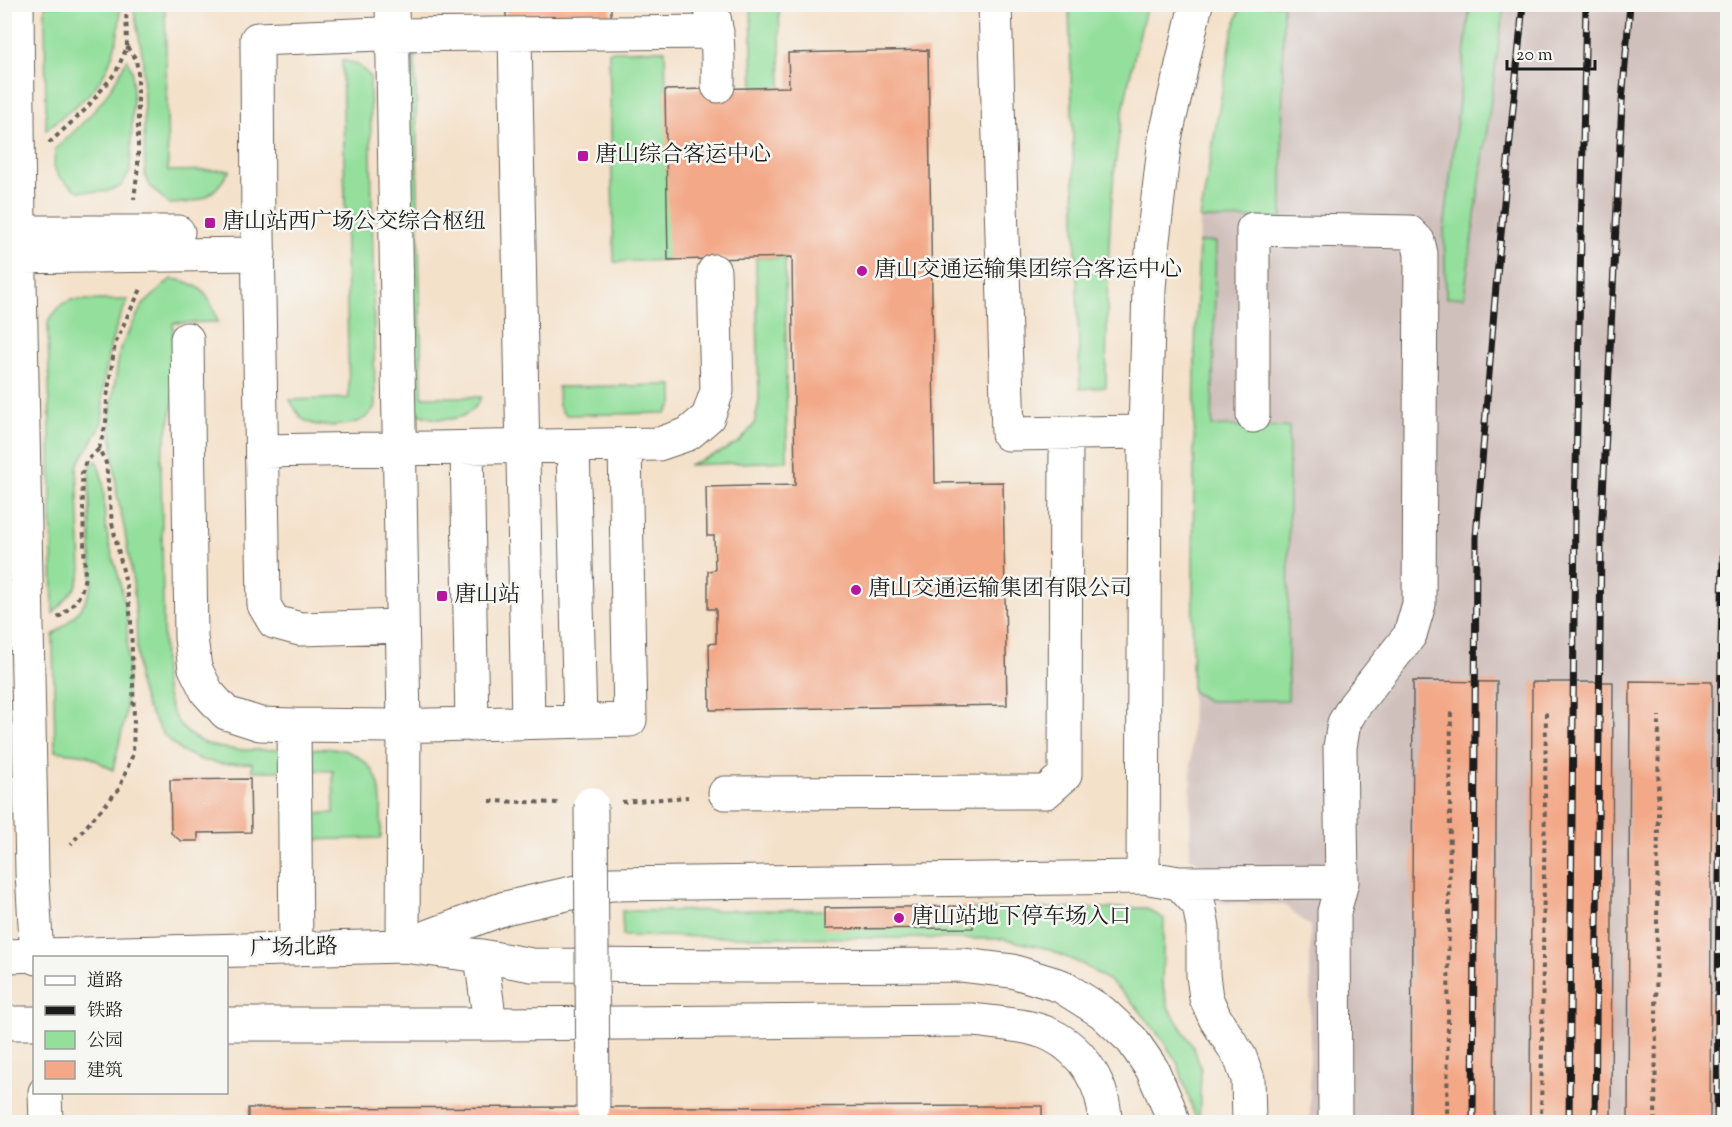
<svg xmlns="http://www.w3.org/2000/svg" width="1732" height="1127" font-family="'Sorts Mill Goudy','Noto Serif SC',serif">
<rect width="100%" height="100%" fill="#f6f6f2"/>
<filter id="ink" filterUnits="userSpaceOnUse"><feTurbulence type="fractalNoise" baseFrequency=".0167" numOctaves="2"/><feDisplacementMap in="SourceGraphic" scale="12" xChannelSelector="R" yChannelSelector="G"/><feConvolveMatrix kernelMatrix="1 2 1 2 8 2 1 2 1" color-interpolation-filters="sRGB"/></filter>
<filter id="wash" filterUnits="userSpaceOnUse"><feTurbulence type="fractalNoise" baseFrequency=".008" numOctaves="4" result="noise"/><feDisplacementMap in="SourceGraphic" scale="24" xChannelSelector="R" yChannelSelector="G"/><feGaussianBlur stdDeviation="1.35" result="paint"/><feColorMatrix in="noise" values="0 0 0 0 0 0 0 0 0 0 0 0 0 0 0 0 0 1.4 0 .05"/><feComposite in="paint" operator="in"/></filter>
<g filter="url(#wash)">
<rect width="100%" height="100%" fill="#f4e1ca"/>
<path fill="#d0c0bc" d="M1241 5H1470L1444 231 1464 297 1504 5H1727V1122H1310V926L1283 904 1218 903 1219 883 1214 870 1190 858 1195 350 1200 219 1232 34Z"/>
<path fill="#93df9b" stroke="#587e5c" stroke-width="1.5" d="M45 5H120C121 36 111 72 89 94 76 107 60 118 46 130Z
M133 5H165L168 171 230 170C212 198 203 203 169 204L151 187 145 176 143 58Z
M751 5H779L781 88H753Z
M1069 5H1147C1132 62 1118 126 1113 185 1107 252 1107 319 1106 387L1080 389Z
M1241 5H1283L1282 218 1200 219 1232 34Z
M1470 5H1504L1464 297 1446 298 1444 231Z
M665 50 670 260 614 262 609 51Z
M415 55 422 397H481C470 424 438 423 414 412L408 58Z
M127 59 132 71 133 98 130 172 120 187 104 192 78 191 59 177 54 167 55 149C87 121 109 98 127 59Z
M342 60 357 64 370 76 375 407C372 410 369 415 365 418 352 427 318 429 304 420 298 416 294 406 290 400L349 398Z
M1199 242H1216L1212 426 1289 427 1288 700 1208 701 1192 691 1195 350Z
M756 258H785L787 461 688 465 719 453 739 442 754 425 759 401Z
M171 279C202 283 209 293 218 322L173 323 174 400 161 458 164 683C167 696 169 708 176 719 198 756 247 750 283 749V771H252V763L222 764 201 760 181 751 163 734 146 706 138 680 136 616 133 582 124 527 117 494 110 415 120 349 142 306Z
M71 300H128C112 333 107 353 103 390 102 400 104 412 102 422 100 433 82 454 77 467L81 573 76 587 53 614 48 321 62 304Z
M673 385V404L666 413 566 415C556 409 559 398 558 387Z
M97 461 103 481 105 523 109 544 119 578 127 617 128 670 125 718 113 770 87 755 55 751 53 635C72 619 85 609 92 584L89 473 91 465Z
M306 749C318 749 332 747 344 750 362 756 378 771 380 791 382 806 381 823 381 838L308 840V814L334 813 333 771 306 770Z
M1146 908 1164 919 1162 983 1168 1007 1194 1048 1201 1070 1199 1122H1197L1177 1062 1161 1038 1135 1005 1111 982 1082 964 1045 948 1002 939 623 936 622 911Z"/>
<g id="blocks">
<path fill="#f3a887" d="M506 4H611V18L506 19Z
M928 50 935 483 1003 482 1007 705 710 710 709 644 716 643V609H708V571L715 570 714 536H707L706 487 795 485 792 257 668 260 665 90 789 87 788 53Z
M1413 681 1497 682 1494 1122H1411Z
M1630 681 1712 682 1710 1122H1628Z
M1532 682H1613L1611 1122H1530Z
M250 779 251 832 198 833V841H181L171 833 170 780Z
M973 906V928L824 929V908Z
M1042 1106V1122H248V1108Z"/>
</g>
</g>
<g filter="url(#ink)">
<use href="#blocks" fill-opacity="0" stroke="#686159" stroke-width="1.5"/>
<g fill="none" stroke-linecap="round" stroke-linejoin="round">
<defs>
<path id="minor" d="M17 4 19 232 32 873 37 958
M392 4 404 726 403 946 505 908 611 884 1143 877 1179 883 1199 905 1203 927V975L1206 998 1215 1018 1240 1057 1248 1079 1249 1122
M708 4C720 18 718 67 718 86
M995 4 1008 434 1145 432
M515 34 528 722
M4 232H178
M4 257 259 254
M187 339 191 638 195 668 207 692 226 713 260 724 294 725
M1253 416V229L1409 232 1418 241 1421 254 1419 604 1410 635 1354 706 1344 723 1340 747 1342 882 1334 912 1335 1122
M573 446 580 721
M467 448 472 725
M262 451 659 444 688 434 708 417 717 391 714 271
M402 626 300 629 274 622 264 605 258 233 257 39 380 34 393 35 717 32
M725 793 1046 792 1065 775 1066 433
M1143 877 1145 432 1149 289 1153 240 1165 139 1196 4
M1179 883 1342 882
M296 949 294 725 393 726 630 720 625 446
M481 956 490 1024
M4 1023H34
M226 1024H490L973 1020C997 1023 1030 1025 1051 1035 1084 1051 1105 1087 1105 1122
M45 1092 46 1122"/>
<path id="major" d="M4 956 403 946 481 956 532 965 762 966 962 965 1012 971 1061 986 1102 1012 1132 1040 1152 1069 1168 1106 1173 1122"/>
</defs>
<use href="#minor" stroke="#686159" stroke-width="35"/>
<use href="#major" stroke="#686159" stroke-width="35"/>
<path stroke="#686159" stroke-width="4" stroke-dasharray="4.5 4.5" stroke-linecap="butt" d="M127 47 136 59 138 73V166L134 199
M49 143 86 109 116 72 127 47 126 4
M99 449 106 423 107 397 115 344 127 317 142 287
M58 618C75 603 81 600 85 576L82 473 86 461 99 449 106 463 112 523 127 588 131 621 134 718 133 754 119 789 71 844
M490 801 561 803
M622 802 688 797
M1447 1122 1451 708
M1541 1122 1546 711
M1655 1122 1659 716"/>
<use href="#minor" stroke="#fff" stroke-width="33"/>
<use href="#major" stroke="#fff" stroke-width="33"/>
<defs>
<path id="rail" d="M1473 1122 1476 537 1496 286 1523 4
M1569 1122 1575 516 1586 4
M1595 1122 1601 537 1622 102 1630 4
M1717 1122 1721 641 1728 369"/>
</defs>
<use href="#rail" stroke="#1c1c1c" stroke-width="7"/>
<use href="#rail" stroke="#f6f6f2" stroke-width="4.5" stroke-dasharray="14" stroke-linecap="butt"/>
<defs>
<path id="minor-bridge" d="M591 804 593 1107"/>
</defs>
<use href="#minor-bridge" stroke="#686159" stroke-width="35" stroke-linecap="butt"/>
<use href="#minor-bridge" stroke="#fff" stroke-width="33"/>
</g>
</g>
<g fill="#b5179e" stroke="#f6f6f2" stroke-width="2">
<rect x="577" y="150" width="12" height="12" rx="3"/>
<rect x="204" y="217" width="12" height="12" rx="3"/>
<circle cx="862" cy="271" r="6"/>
<circle cx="856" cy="590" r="6"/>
<rect x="436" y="590" width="12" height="12" rx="3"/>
<circle cx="899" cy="918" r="6"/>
</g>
<g text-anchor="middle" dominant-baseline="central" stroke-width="5" stroke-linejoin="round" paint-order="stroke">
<g font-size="22" fill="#1c1c1c" stroke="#f6f6f2" text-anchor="start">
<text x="595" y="156">唐山综合客运中心</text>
<text x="222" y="223">唐山站西广场公交综合枢纽</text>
<text x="874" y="271">唐山交通运输集团综合客运中心</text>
<text x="868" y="590">唐山交通运输集团有限公司</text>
<text x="454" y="596">唐山站</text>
<text x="911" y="918">唐山站地下停车场入口</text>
</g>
<g font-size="22" fill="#1c1c1c" stroke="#f6f6f2">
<text transform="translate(294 949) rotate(-1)">广场北路</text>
</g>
</g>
<rect width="1732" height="1127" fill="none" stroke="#f6f6f2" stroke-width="24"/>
<rect x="33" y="956" width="195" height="138" fill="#f6f6f2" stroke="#9f9f9c" stroke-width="1.5"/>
<rect x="45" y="976" width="30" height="9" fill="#ffffff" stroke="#9f9f9c" stroke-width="1.5"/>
<text x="87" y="986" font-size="18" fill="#1c1c1c">道路</text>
<rect x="45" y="1006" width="30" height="9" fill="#1c1c1c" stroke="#9f9f9c" stroke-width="1.5"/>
<text x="87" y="1016" font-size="18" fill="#1c1c1c">铁路</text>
<rect x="45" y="1031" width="30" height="18" fill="#93df9b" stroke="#9f9f9c" stroke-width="1.5"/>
<text x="87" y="1046" font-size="18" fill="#1c1c1c">公园</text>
<rect x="45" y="1061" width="30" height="18" fill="#f3a887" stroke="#9f9f9c" stroke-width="1.5"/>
<text x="87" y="1076" font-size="18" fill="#1c1c1c">建筑</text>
<path d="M1507 60v9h88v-9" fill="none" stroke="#1c1c1c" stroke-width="3"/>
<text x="1516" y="60" font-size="18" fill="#1c1c1c" stroke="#f6f6f2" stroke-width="4.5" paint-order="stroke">20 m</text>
</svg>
